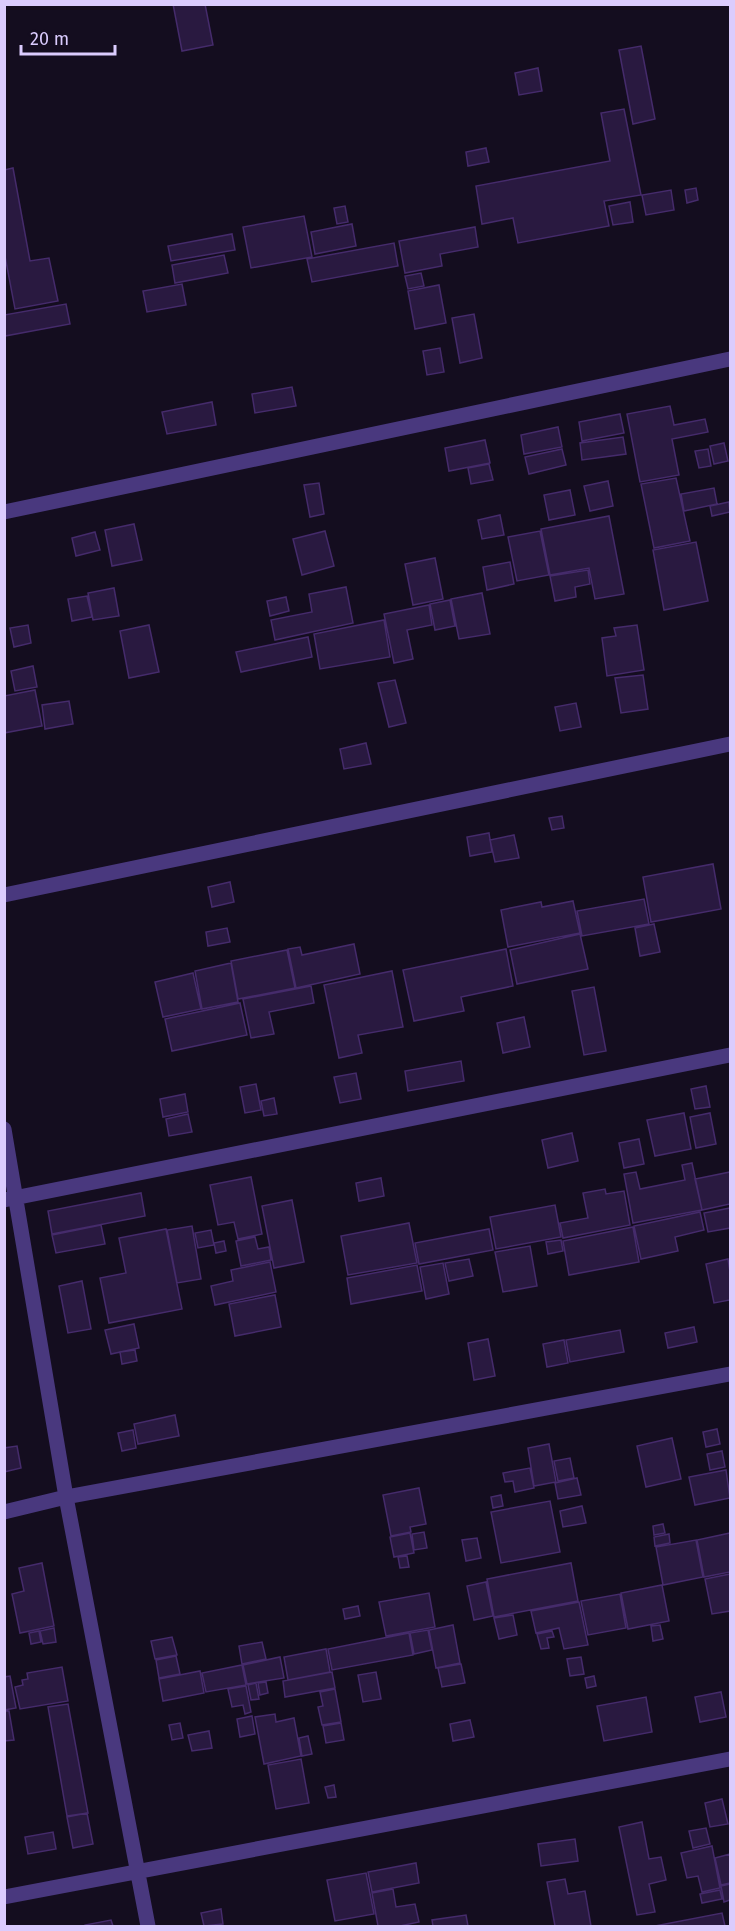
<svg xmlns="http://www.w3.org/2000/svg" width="735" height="1931" font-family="'Fira Sans',sans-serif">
<rect width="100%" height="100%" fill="#140d1f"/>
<path fill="#291940" stroke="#452b6b" stroke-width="1.5" d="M173 4H205L213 45 182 51Z
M641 46 655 119 633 124 619 50Z
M538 68 542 91 519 95 515 73Z
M624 109 641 195 604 201 609 226 518 243 513 218 482 224 476 186 610 161 601 113Z
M486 148 489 162 468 166 466 152Z
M13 168 30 261 49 258 58 301 15 309 4 251V170Z
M696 188 698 200 687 203 685 190Z
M671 190 674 210 646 215 642 195Z
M630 202 633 222 613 225 609 206Z
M345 206 348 222 337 224 334 208Z
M304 216 312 257 251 268 243 227Z
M352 224 356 246 315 254 311 232Z
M475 227 478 247 440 254 442 266 405 273 399 241Z
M232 234 235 250 171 261 168 246Z
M394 243 398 266 312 282 307 259Z
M224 255 228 273 175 283 172 265Z
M421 273 424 286 408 289 405 276Z
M182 284 186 305 147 312 143 291Z
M439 285 446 323 415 329 408 291Z
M66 304 70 324 5 336 4 315Z
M474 314 482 358 460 363 452 318Z
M440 348 444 372 427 375 423 351Z
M292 387 296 406 255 413 252 394Z
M212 402 216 425 167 434 162 412Z
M670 406 674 425 705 419 708 432 672 439 679 475 640 482 627 414Z
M620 414 624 433 582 441 579 422Z
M558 427 562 447 524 454 521 435Z
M623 437 626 454 582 460 580 443Z
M485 440 490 463 449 471 445 448Z
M724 443 728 461 714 464 710 446Z
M562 449 566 465 529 474 525 457Z
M708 449 711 466 699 468 695 451Z
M489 464 493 480 471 484 468 468Z
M676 478 690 541 654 548 641 484Z
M608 481 613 506 590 511 584 486Z
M319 483 324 514 310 517 304 485Z
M714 488 717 504 684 511 681 494Z
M570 490 575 515 549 520 544 495Z
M729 502 730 512 712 516 710 506Z
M500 515 504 535 482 539 478 520Z
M609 516 624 594 595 599 589 568 550 575 541 529Z
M134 524 142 560 112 566 105 530Z
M325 531 334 566 302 575 293 539Z
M540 531 549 575 517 581 508 537Z
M95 532 100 550 76 556 72 538Z
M696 542 708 601 664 610 653 550Z
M435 558 443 599 413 605 405 564Z
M510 562 514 584 487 590 483 567Z
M588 570 590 584 575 587 576 597 555 601 550 576Z
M346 587 353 623 275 640 271 620 312 612 309 594Z
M114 588 119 616 93 620 88 593Z
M482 593 490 634 459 639 451 599Z
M87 596 92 617 72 621 68 599Z
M286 597 289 611 270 616 267 601Z
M450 600 455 626 435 630 430 604Z
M429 605 432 625 407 630 413 659 394 663 384 614Z
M384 620 390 657 320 669 314 634Z
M28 625 31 643 14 647 10 628Z
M149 625 159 672 129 678 120 631Z
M637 625 644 670 607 676 602 638 616 636 614 628Z
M308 637 312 657 241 672 236 652Z
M33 666 37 687 15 691 11 671Z
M643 675 648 709 621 713 615 678Z
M395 680 406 723 389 727 378 683Z
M35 690 42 726 4 733V696Z
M69 701 73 724 45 729 42 705Z
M576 703 581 727 560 731 555 707Z
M366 743 371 764 344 769 340 749Z
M562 816 564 828 552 830 549 818Z
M489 833 492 852 470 856 467 837Z
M514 835 519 858 495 862 490 840Z
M713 864 721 909 651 922 643 877Z
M230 882 234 902 212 907 208 887Z
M644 899 649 924 582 936 577 911Z
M573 901 580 933 508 947 501 910 541 902 542 907Z
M654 924 660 952 640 956 635 928Z
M227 928 230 942 208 946 206 932Z
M580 934 588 969 517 984 510 950Z
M354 944 360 974 296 988 288 949 300 947 302 955Z
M506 949 513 986 461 997 464 1011 414 1021 403 970Z
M287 950 295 988 238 999 231 961Z
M231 963 238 1002 202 1009 195 971Z
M392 971 403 1027 358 1035 362 1053 339 1058 324 985Z
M193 973 201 1009 163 1017 155 982Z
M311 986 314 1003 269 1012 274 1034 251 1038 243 999Z
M594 987 606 1051 584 1055 572 991Z
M240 1003 247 1035 172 1051 165 1019Z
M524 1017 530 1047 503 1053 497 1023Z
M461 1061 464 1081 408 1091 405 1071Z
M356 1073 361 1099 340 1103 334 1077Z
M256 1084 261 1110 245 1113 240 1087Z
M706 1086 710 1107 695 1109 691 1089Z
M185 1094 188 1112 163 1117 160 1099Z
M274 1098 277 1114 264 1116 261 1101Z
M684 1113 691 1149 655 1156 647 1120Z
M710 1113 716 1144 696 1148 690 1117Z
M188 1114 192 1132 169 1136 166 1119Z
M572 1133 578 1161 548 1168 542 1140Z
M639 1139 644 1164 624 1168 619 1143Z
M692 1163 702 1210 633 1223 624 1174 636 1172 640 1189 685 1180 682 1165Z
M730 1172V1204L702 1210 695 1179Z
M251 1177 262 1234 238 1239 234 1222 218 1225 210 1185Z
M381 1178 384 1196 359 1201 356 1183Z
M605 1189 606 1194 624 1191 630 1225 563 1238 560 1223 588 1218 583 1193Z
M141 1193 145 1216 52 1234 48 1211Z
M292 1200 304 1262 274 1268 262 1206Z
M555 1205 561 1237 496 1249 490 1217Z
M730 1208V1228L708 1232 704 1213Z
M700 1212 704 1230 675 1237 678 1251 641 1259 634 1226Z
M409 1223 417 1263 348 1275 341 1236Z
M101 1225 105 1244 56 1253 52 1235Z
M192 1226 201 1279 177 1283 167 1230Z
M633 1227 639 1262 569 1275 563 1241Z
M166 1229 182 1309 109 1323 100 1278 126 1273 119 1238Z
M489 1229 493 1250 419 1264 415 1243Z
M211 1230 214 1245 198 1248 195 1233Z
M255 1237 258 1249 269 1247 271 1260 241 1266 236 1241Z
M561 1240 563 1251 548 1254 546 1242Z
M224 1241 226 1251 216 1253 214 1243Z
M530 1246 537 1286 503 1292 495 1252Z
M469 1259 473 1276 449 1281 445 1263Z
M728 1259 730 1272V1300L714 1303 706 1264Z
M270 1262 276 1292 215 1305 211 1286 233 1281 231 1270Z
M443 1263 449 1294 426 1299 420 1267Z
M417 1265 422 1291 351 1304 347 1278Z
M82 1281 91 1329 68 1333 59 1286Z
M275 1295 281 1327 235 1336 229 1304Z
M134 1324 139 1348 111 1354 105 1330Z
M694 1327 697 1342 668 1348 665 1333Z
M620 1330 624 1352 570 1362 566 1340Z
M488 1339 495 1376 474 1380 468 1343Z
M564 1340 568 1363 547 1367 543 1344Z
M135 1350 137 1361 122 1364 120 1352Z
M175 1415 179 1436 138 1444 134 1424Z
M717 1429 720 1444 706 1447 703 1432Z
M133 1430 136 1448 122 1451 118 1433Z
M672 1438 681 1479 646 1487 637 1446Z
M549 1444 556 1482 534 1486 528 1448Z
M17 1446 21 1468 4 1472V1448Z
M722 1451 725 1467 710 1470 707 1454Z
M570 1458 574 1478 558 1481 554 1461Z
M530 1468 534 1488 515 1492 513 1481 505 1482 503 1473Z
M726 1470 730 1498 695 1505 689 1477Z
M577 1478 581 1495 558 1499 555 1483Z
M419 1488 426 1524 410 1527 411 1532 391 1536 383 1495Z
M501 1495 503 1506 493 1508 491 1497Z
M550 1501 560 1552 501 1563 491 1512Z
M582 1506 586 1523 563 1527 560 1511Z
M663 1524 665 1533 654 1535 653 1526Z
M424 1532 427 1548 414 1550 412 1534Z
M410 1533 414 1553 394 1557 390 1537Z
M730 1533V1572L704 1577 697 1540Z
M669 1534 670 1543 655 1546 654 1537Z
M477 1538 481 1558 466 1561 462 1540Z
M696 1540 703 1577 663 1585 656 1547Z
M407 1556 409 1567 400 1568 398 1557Z
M42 1563 54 1626 20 1633 12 1594 24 1591 19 1568Z
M571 1563 578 1601 494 1617 487 1579Z
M730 1574V1611L712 1614 705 1579Z
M486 1582 493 1616 474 1620 467 1586Z
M662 1585 669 1621 628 1629 621 1593Z
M429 1593 435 1627 386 1636 379 1602Z
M620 1594 626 1628 588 1635 581 1601Z
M579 1602 588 1645 564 1649 559 1628 536 1633 531 1611Z
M358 1606 360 1616 345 1619 343 1609Z
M513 1615 517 1635 499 1639 494 1618Z
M453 1625 460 1663 436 1668 429 1630Z
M660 1625 663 1639 653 1641 651 1626Z
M54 1628 56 1642 43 1644 40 1631Z
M428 1630 432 1650 414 1654 410 1633Z
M39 1631 41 1642 31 1644 29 1633Z
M552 1631 554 1637 547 1638 549 1648 541 1649 537 1634Z
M409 1633 413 1655 332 1670 328 1649Z
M172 1637 177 1655 155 1659 151 1641Z
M262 1642 266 1659 242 1664 239 1646Z
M326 1649 330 1672 288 1680 284 1657Z
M176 1656 180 1674 159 1678 156 1660Z
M280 1657 284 1678 247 1684 243 1665Z
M581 1657 584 1674 570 1676 567 1659Z
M461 1664 465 1683 442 1687 438 1668Z
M242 1665 246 1685 206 1692 202 1673Z
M62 1667 68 1701 20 1709 15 1687 23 1685 22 1680 28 1679 27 1673Z
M200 1671 204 1693 163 1701 159 1679Z
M332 1672 335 1688 285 1697 283 1681Z
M376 1672 381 1699 363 1702 358 1675Z
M10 1676 16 1708 4 1710V1677Z
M594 1676 596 1686 587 1688 585 1678Z
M266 1682 268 1693 260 1695 258 1683Z
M256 1683 259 1699 251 1700 248 1685Z
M246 1686 251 1712 245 1714 243 1705 232 1707 228 1689Z
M335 1689 341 1722 322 1725 318 1707 323 1706 320 1692Z
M721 1692 726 1717 700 1722 695 1697Z
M646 1697 652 1732 604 1741 597 1706Z
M68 1704 88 1813 67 1816 48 1707Z
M4 1711H9L14 1740 4 1741Z
M275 1714 276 1722 294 1718 301 1756 264 1764 255 1717Z
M252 1716 255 1734 240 1737 237 1719Z
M470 1720 474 1737 453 1741 450 1724Z
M180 1723 183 1738 172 1740 169 1725Z
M341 1723 344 1740 326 1743 323 1726Z
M209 1731 212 1748 192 1751 188 1735Z
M308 1736 312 1754 302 1756 299 1738Z
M301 1759 309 1803 276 1809 268 1765Z
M334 1785 336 1797 328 1798 325 1787Z
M722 1799 728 1824 710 1827 705 1803Z
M87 1813 93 1844 73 1848 67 1817Z
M642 1822 649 1859 661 1857 666 1880 649 1884 655 1912 637 1915 619 1827Z
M706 1828 710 1844 693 1848 689 1831Z
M53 1832 56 1849 28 1854 25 1837Z
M575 1839 578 1861 541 1866 538 1844Z
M712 1846 720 1888 702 1892 698 1876 687 1878 681 1853Z
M730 1854V1883L721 1885 715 1858Z
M416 1863 419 1883 372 1892 368 1872Z
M366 1873 374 1914 335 1921 327 1880Z
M565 1879 568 1894 585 1891 591 1926H555L547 1882Z
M730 1884V1900L724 1902 721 1886Z
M393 1889 396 1907 415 1904 419 1922 400 1926H378L372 1893Z
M720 1890 722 1899 702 1903 700 1894Z
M221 1909 223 1924 204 1926 201 1913Z
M722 1913 725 1926H655Z
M466 1915 468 1926H433L432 1920Z
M111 1920 113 1926H85V1925Z"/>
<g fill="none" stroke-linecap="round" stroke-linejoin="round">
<path stroke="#49387e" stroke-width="15" d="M4 512 730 359
M4 895 730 744
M4 1129 66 1497 148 1926
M4 1200 730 1055
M4 1512 66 1497 730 1374
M4 1897 730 1759"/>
</g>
<rect width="735" height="1931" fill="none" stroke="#dbccfe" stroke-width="12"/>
<path d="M21 45v9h94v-9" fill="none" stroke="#dbccfe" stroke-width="3"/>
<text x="30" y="45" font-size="18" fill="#dbccfe" stroke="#140d1f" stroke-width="4.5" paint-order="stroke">20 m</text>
</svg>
